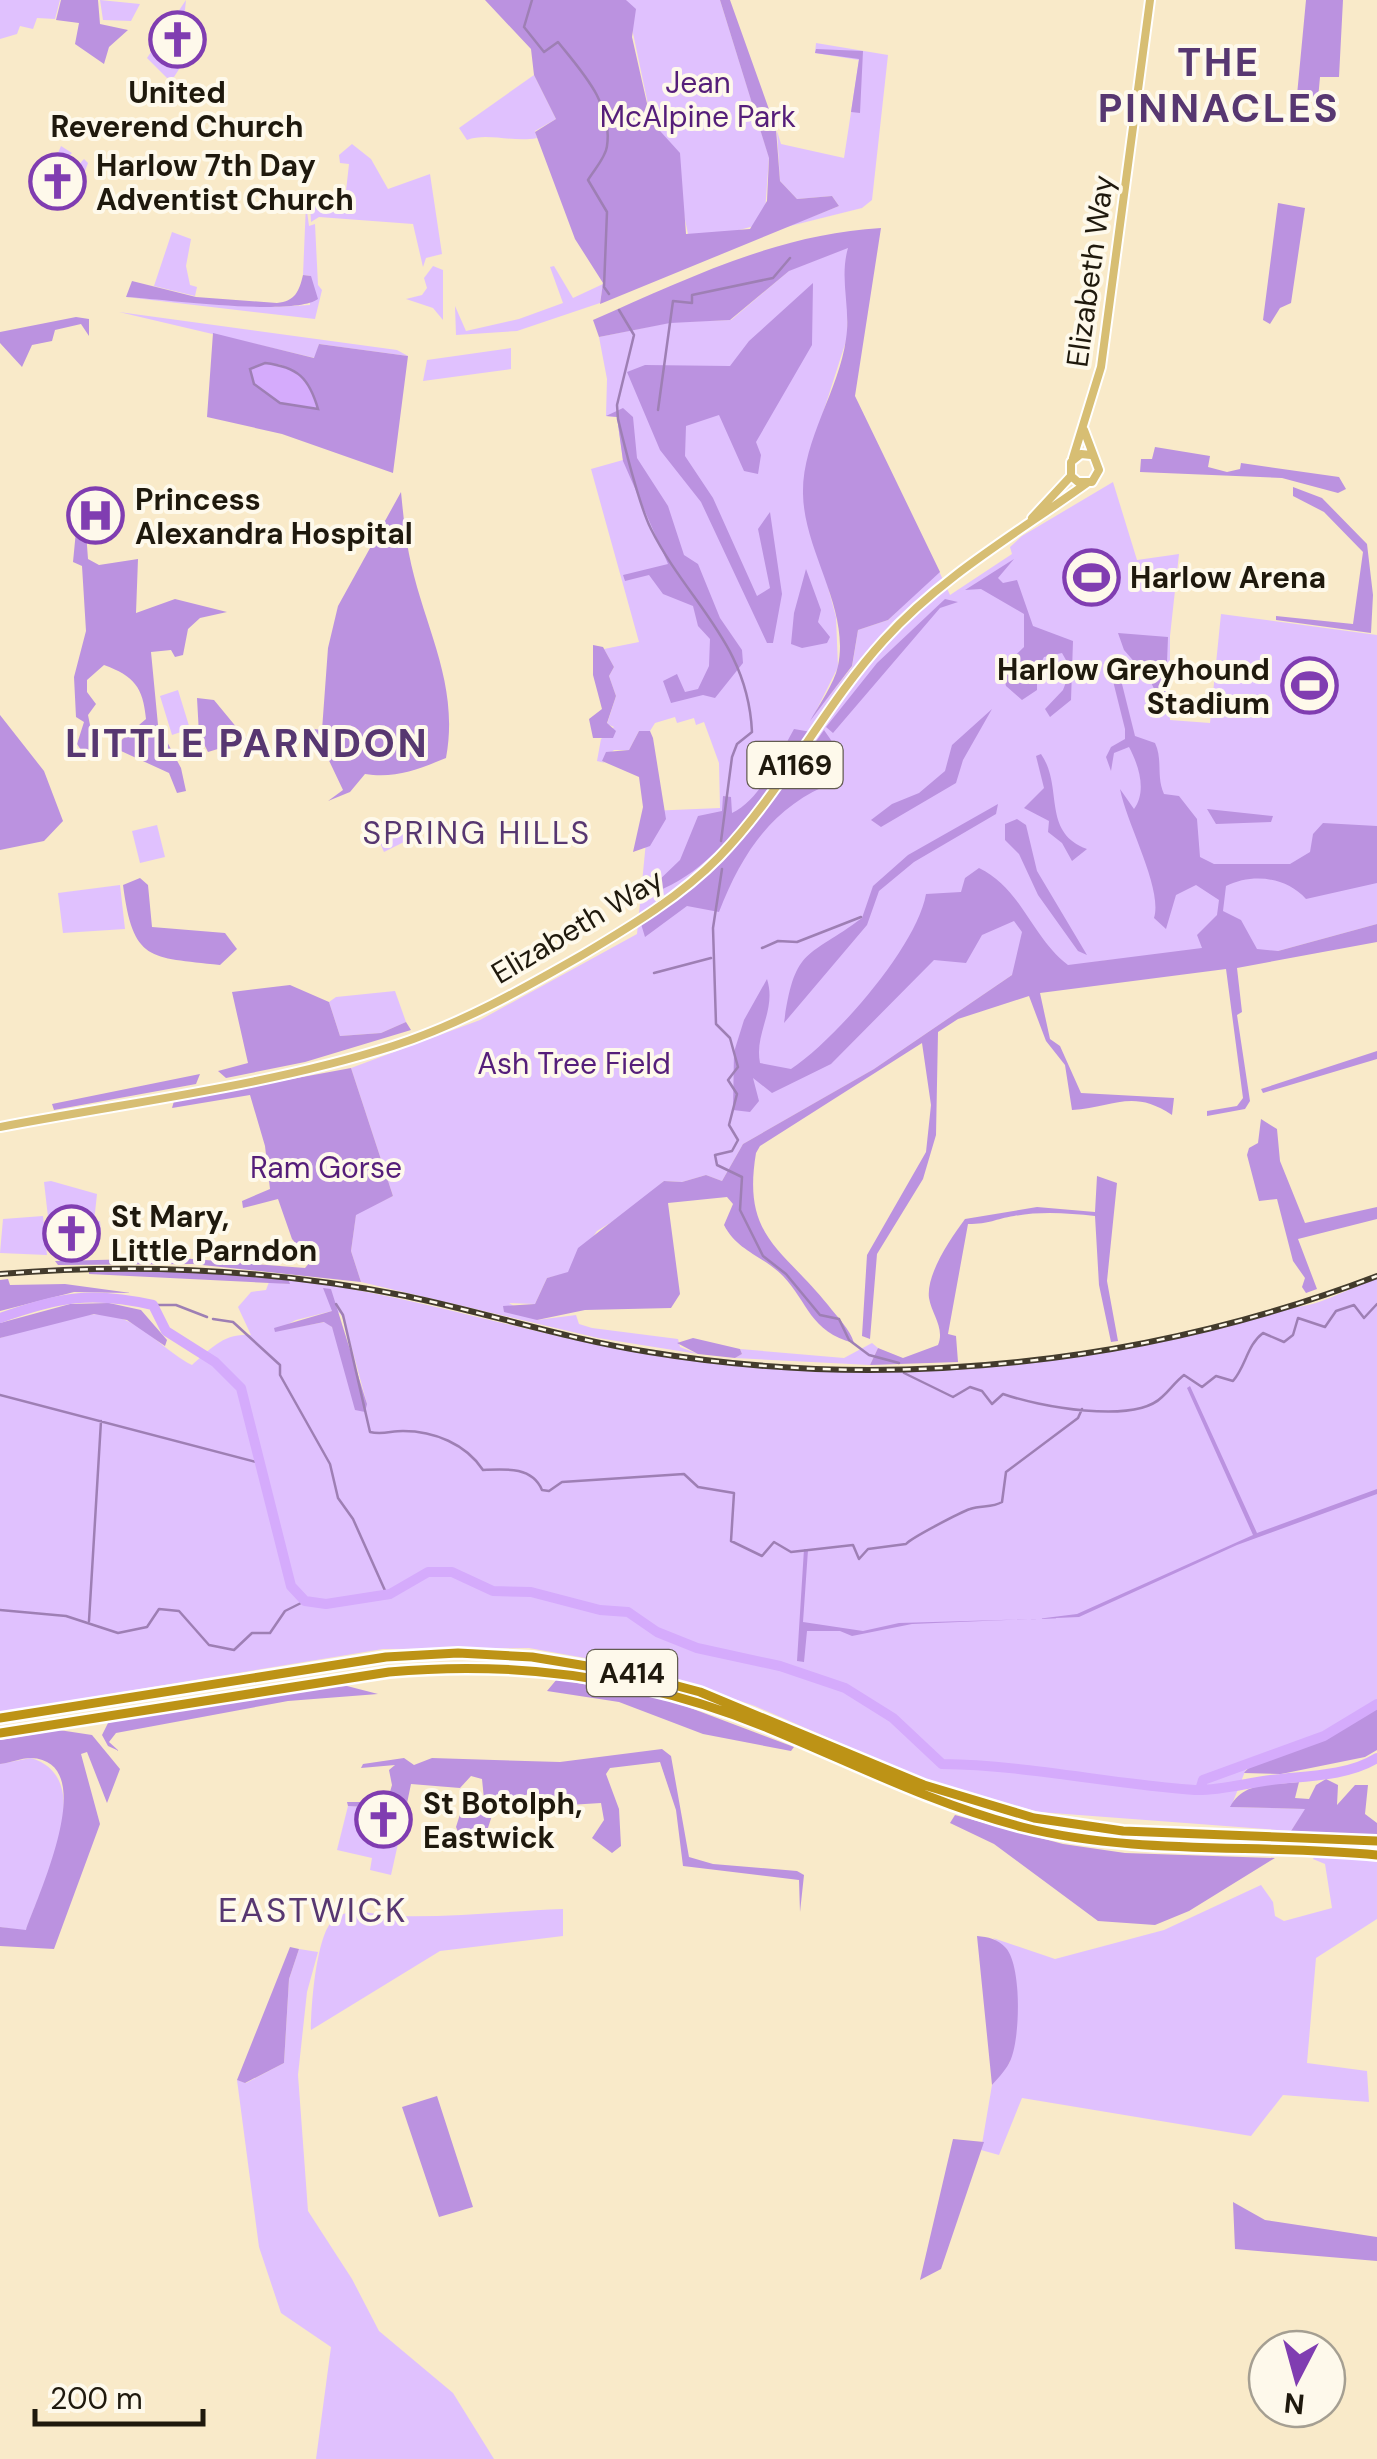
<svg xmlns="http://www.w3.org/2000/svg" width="1377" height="2459" font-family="'DM Sans',sans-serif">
<rect width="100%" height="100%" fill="#f9eac9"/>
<path fill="#e0c1fe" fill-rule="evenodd" d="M0 0H60L55 19 37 18 33 29 20 26 17 34 0 39Z
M100 0 140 4 131 21 103 20Z
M186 0 184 19 162 59 169 63 172 57 183 63 174 77 167 78 147 58Z
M626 0H720L769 157 765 212 758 225 690 243 679 192 680 156 653 128Z
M816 43 888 55 872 200 862 208 786 227 839 206 832 196 797 199 780 181 777 131 781 144 844 158 859 60 815 53Z
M534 75 556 119 535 131 537 138C514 143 487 132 467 140L459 128Z
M352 144 371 159 388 189 430 174 442 254 426 258 423 267 413 224 319 217 311 222 310 204 338 199 346 191 349 164 340 163 339 155Z
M61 146 72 153 64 161 74 170 84 159 88 163 74 201 39 194 45 180 61 190 65 181 49 174Z
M306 204 309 226 315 224 318 285 322 290 315 319 126 297 275 307 310 305 311 276 303 275Z
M172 232 191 239 186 266 190 285 197 287 195 296 154 286Z
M849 247 847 338 814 441 803 493 836 617 838 667 814 715 852 667 858 630 888 620 939 571 950 595 1012 554 1010 547 1022 536 1113 482 1137 560 1179 554 1170 636V720L1210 723 1221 614 1377 635V924L1278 951 1109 960 1012 975 874 1069 743 1144 722 1181 706 1175 682 1182 664 1181 628 1212 597 1231 568 1273 547 1278 535 1304 509 1303 537 1320 576 1315 579 1324 592 1328 678 1339 680 1347 698 1354 598 1338 361 1282 351 1251 356 1214 393 1196 351 1068 480 1020 637 934 649 811 720 808 719 763 704 722 696 725 694 718 677 723 675 717 655 723 650 731H639L629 750H614L602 761 605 763 597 761 601 739 614 727 607 724 616 696 609 676 614 667 604 649 639 642 591 469 623 460 617 417 606 416 607 379 599 337 672 322 731 320 790 270Z
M433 266 443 270V320L433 308 406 299 422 295 427 288 424 278Z
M554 266 573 298 603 284 600 303 517 331 456 335 455 306 466 331 519 319 563 303 550 267Z
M119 312 397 350 408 356 319 344 315 358Z
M511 348V369L423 381 427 360Z
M178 690 190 729 172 735 160 696Z
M412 817 420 834 384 852 380 843 386 839 385 830Z
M157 825 165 857 140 863 132 831Z
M120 885 125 929 63 933 58 893Z
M395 991 406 1022 381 1033 340 1036 329 1002 336 997Z
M51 1181 97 1194 94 1222 100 1221 101 1232 87 1233 89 1249 52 1252 44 1182Z
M43 1216 47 1255 0 1253 3 1219Z
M1377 1278V1704L1353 1724 1292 1751 1257 1760 1246 1769 1231 1807 1306 1809 1291 1831 1039 1812 927 1781 755 1706 641 1668 529 1648 383 1649 0 1712V1338C37 1328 88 1303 125 1320 149 1330 168 1353 192 1365 211 1349 223 1333 251 1335L238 1307 251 1292 266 1290 269 1282 289 1284 288 1279C411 1294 528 1335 650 1354 807 1380 969 1377 1125 1348 1186 1336 1248 1315 1308 1305 1325 1302 1357 1285 1377 1278ZM332 1311 340 1313 345 1323 367 1404 332 1327 325 1322 275 1331 296 1320Z
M872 1343 878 1348 870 1365 735 1358 742 1354 740 1349 844 1358Z
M31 1758C100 1779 41 1885 26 1931L0 1927V1764Z
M348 1806 406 1808 391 1875 370 1870 372 1858 337 1850Z
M1315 1855 1377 1859V1919L1316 1958 1307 2063 1367 2071 1369 2102 1283 2095 1251 2136 1022 2098 999 2155 981 2150 992 2085 1010 2062 1007 1949 993 1938 1055 1959 1164 1930 1261 1885 1273 1902 1275 1916 1284 1921 1332 1908 1325 1864 1313 1859Z
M563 1909V1936L440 1951 311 2030C311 2007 316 1934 334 1919 350 1906 375 1915 393 1916 449 1918 507 1911 563 1909Z
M299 1949 318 1952 307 1992 298 2075 308 2211 352 2279 379 2331 453 2393 494 2459H316L331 2347 281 2313 259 2247 237 2080 246 2083 284 2063 289 1979Z"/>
<path fill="#bb92e0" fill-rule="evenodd" d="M61 0H98L100 24 128 30 109 47 104 64 75 44 79 23 56 20Z
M485 0H626L636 9 632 37 651 121 680 153 686 234 750 229 767 201 769 158 720 0H730L776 129 780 181 797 199 832 196 839 206 600 304 603 283 575 239 535 132 556 119 534 75 531 49Z
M1306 0H1343L1339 77H1320L1318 99 1297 95Z
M816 49 863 51 860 113 851 112 859 59 815 53Z
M1278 203 1305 208 1291 303 1280 308 1270 324 1263 320Z
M881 228 855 396 940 572 888 620 858 630 852 666 810 721C819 705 834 684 838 666 850 608 804 552 803 494 802 440 839 391 846 339 851 308 839 279 848 248L789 271 730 320 670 323 599 337 593 320C687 279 777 234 881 228Z
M303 275 311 276 318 299C293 317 163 299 126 297L132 281 196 297 277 303C295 301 299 292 303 275Z
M813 283 812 345 756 442 761 455 758 474 744 471 719 415 686 426 685 456 713 498 757 596 770 588 758 529 770 512 782 594 773 643H767L701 502 660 450 627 372 645 365 730 366 749 341Z
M76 317 89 319V336L81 324 55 330 52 341 32 345 22 367 0 343V332Z
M213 333 314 358 319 344 408 356 393 473 282 434 207 417ZM265 363 282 365 317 409C276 399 278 404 251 369Z
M623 408 633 417 637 458 668 506 684 555 698 564 720 618 742 650 743 663 715 698 703 695 671 703 663 681 677 674 685 692 698 689 709 666 710 639 698 626 693 606 663 594 649 575 625 581 623 575 668 564 623 461 617 417 606 416Z
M1155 447 1210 456 1208 467 1227 472 1240 469 1241 463 1339 477 1346 489 1338 493 1282 478 1140 472 1141 459H1152Z
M1293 487 1322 498 1367 544 1373 595 1371 633 1276 620V616L1353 624 1363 552 1324 512 1293 496Z
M401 492C403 512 405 534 409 554 423 626 460 682 446 758 419 769 395 779 365 774L350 792 328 801 343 790 314 729 322 730 328 648 338 606Z
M76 531 86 532 88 559 99 565 138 559 136 613 175 599 227 612 200 618 188 629 183 655 175 657 171 650 151 652 158 725 181 768 186 791 177 793 169 773 121 751 118 743 146 719C143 687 134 676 104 665L87 680V692L96 704 88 715 95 750 83 753 77 744 84 722 76 717 74 677 86 631 82 566 73 562Z
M1014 559 998 578 1003 583 1017 580 1033 626 1073 641 1071 700 1050 717 1045 709 1063 690 1071 669 1062 653 1044 657 1037 671V690L1022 700 1006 686 1002 668 1024 647V614L981 589 965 590Z
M806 569 821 610 818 622 830 637 827 643 802 648 791 644 794 613Z
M945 599 958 602 940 608 833 733 826 727 877 663Z
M1118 633 1168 637 1165 713 1150 680 1124 650Z
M593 645 603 647 614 667 609 676 616 696 607 723 616 731 613 738H593L589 719 602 709 593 675Z
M1109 665 1118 668 1135 736 1155 743C1163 760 1156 776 1164 794L1179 796 1197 819 1200 857 1214 864H1290L1310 852 1313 834 1323 823 1377 826V883L1306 899C1286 877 1253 873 1226 886L1223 911 1241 920 1257 949 1278 951 1377 924V942L1237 968 1242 1012 1237 1015 1250 1101 1245 1109 1207 1116V1111L1237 1106 1243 1098 1226 969 1040 993 1050 1039 1060 1046 1081 1093 1174 1098 1172 1115C1132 1088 1113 1108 1072 1110L1065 1065 1046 1041 1029 996 958 1019 938 1032 936 1135 923 1179 877 1254 870 1339 862 1336 867 1255 926 1152 931 1105 922 1043 760 1146 756 1153C742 1237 781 1247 828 1305 837 1317 850 1329 854 1343 810 1332 808 1302 783 1276 764 1256 738 1252 724 1225L733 1204 727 1197 668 1203 680 1294 671 1308 585 1310 537 1320 504 1312 503 1306 535 1304 547 1278 568 1272 578 1248 664 1181 682 1182 706 1175 722 1181 743 1144 874 1069 1012 975 1022 932 1014 921 982 935 966 963 934 960 831 1064 772 1093 753 1078 759 1101 750 1112 733 1110 734 1052 744 1020 767 979C777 1010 754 1033 760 1063L791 1069C836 1039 917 946 926 894L961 892 965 878 979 868C1022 889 1031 936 1068 965L1202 948 1197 935 1217 915 1219 900 1196 885 1176 895 1166 929 1154 918C1163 889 1127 825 1120 789L1134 809C1147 791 1139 766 1129 747L1114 753 1111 771 1106 757 1111 747 1125 739V729Z
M197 698 214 700 247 740 208 752 199 734Z
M992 709 963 760 956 783 881 827 871 820 892 804 919 793 945 771 952 745Z
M0 715 44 771 63 821 44 841 0 850Z
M794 729 811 732C774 783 718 870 657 891L654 885 680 860 698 816 722 811 723 796 731 797 732 813C762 798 778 757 794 729Z
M824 730 833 743 835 782C773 805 742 853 719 912L687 906 645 937 641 924C724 862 765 814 824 730Z
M639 731H650L653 738 666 819 650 846 633 852 643 807 639 777 602 761 606 752 629 750Z
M1041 754C1064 787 1041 832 1087 849L1072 861 1062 843 1048 832 1049 821 1024 808 1044 788 1036 756Z
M998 804 996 814 914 862 879 891 867 925 784 1023C795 946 807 959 862 918L873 886 908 855Z
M1207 809 1273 816 1271 822 1216 824Z
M1017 819 1026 825 1037 871 1087 955 1078 951 1038 895 1019 854 1005 840V824Z
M140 878 148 885 152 927 225 933 237 949 220 965C149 957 133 962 123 885Z
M290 985 329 1002 340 1036 381 1033 406 1022 411 1030 305 1062 226 1078 218 1071 248 1063 232 992Z
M1377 1051V1059L1263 1093 1261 1089Z
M351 1068 393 1196 356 1215 351 1251 361 1282 193 1264 58 1265 55 1261 180 1258 305 1268 311 1261 292 1239 278 1199 243 1208 242 1201 270 1189 265 1146 250 1095 172 1108 174 1101Z
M200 1074 196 1084 54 1110 52 1104Z
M1261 1119 1277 1129 1280 1161 1305 1223 1377 1207V1219L1298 1239 1317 1289 1306 1293 1302 1287 1305 1278 1293 1261 1277 1199 1259 1201 1247 1155 1249 1148 1258 1143Z
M1097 1176 1117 1183 1107 1281 1118 1341 1111 1342 1099 1285 1095 1216C1068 1213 1041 1211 1014 1216 995 1219 990 1224 968 1224L948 1334 956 1336 958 1362 870 1365 878 1348 903 1358 938 1345C945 1328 932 1315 929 1298 926 1274 951 1238 965 1219L1037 1207 1095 1212Z
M89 1270 194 1271 288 1279 290 1284 89 1274Z
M8 1279 10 1285 65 1284 131 1293 74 1292 0 1311V1280Z
M323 1288 331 1289 367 1404 365 1412 355 1410 332 1327 324 1322 275 1332 274 1328 332 1311Z
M109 1303 141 1310 167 1340 165 1346 127 1320 94 1314 0 1338V1323L70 1304Z
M693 1338 740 1349 742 1354 735 1358 698 1354 677 1343Z
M1190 1386 1257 1533 1377 1489V1494L1237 1545 1079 1617 912 1624 852 1636 840 1631H807L804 1662 797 1661 804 1549 808 1550 803 1622 863 1631 899 1623 1037 1619 1077 1614 1253 1535 1187 1388Z
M557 1679 672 1701 794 1747 791 1751 703 1734 619 1702 547 1691Z
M347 1686 378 1694 288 1701 116 1733 109 1742 119 1751 108 1746 102 1735 108 1723 131 1717 297 1689Z
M1377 1704V1750L1365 1757 1281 1774 1244 1773C1256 1755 1327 1739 1352 1724 1361 1719 1369 1710 1377 1704Z
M59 1730 92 1735 120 1769 107 1803 87 1752 81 1754 100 1824 54 1949 0 1946V1927L26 1930C37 1897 102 1761 31 1758 21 1758 9 1763 0 1764V1740Z
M662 1749 671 1756 689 1857 713 1864 797 1871 804 1875 800 1912 799 1880 683 1866 676 1810 660 1762 610 1768 606 1774 619 1809 621 1846 612 1853 592 1838 604 1820 601 1803 569 1805 534 1792 495 1806 487 1831 462 1841 456 1827 461 1811 484 1799 482 1779 471 1776 460 1788 411 1784 406 1808 393 1816 384 1808 348 1806 347 1802H387L392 1785 389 1770 395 1765 361 1768 363 1764 404 1758 414 1765 432 1758 560 1762Z
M1326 1779 1338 1785 1337 1805 1355 1785H1368L1365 1814 1377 1823V1835L1291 1831 1305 1809 1230 1807C1244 1781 1272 1785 1299 1782L1295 1798 1309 1799 1316 1785Z
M955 1815 1063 1844 1125 1853 1275 1858 1189 1911 1155 1925 1098 1921 994 1844 950 1823Z
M977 1936C988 1937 998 1939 1006 1948 1022 1967 1020 2037 1011 2059 1007 2069 999 2077 992 2085Z
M290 1947 299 1949 289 1979 284 2063 245 2083 237 2080Z
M437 2096 473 2207 439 2217 402 2107Z
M953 2139 984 2142 941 2269 920 2280Z
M1233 2202 1265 2220 1377 2237V2261L1235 2249Z"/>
<path fill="#d5abfc" stroke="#9e7fb4" stroke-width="2.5" d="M265 363C298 367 309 378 318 409L280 403 254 384 250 369Z"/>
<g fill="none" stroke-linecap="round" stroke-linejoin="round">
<path stroke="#9e7fb4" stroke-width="2.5" d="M532 0 524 27 544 52 558 42C582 72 613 104 607 146 606 157 594 170 588 180L607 212 604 287 609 294
M619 310 634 335 617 405 618 419C625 448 639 505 651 529 688 603 748 643 752 732L737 744 732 757 721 841
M658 410 673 301 692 303V295L773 278 790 258
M722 869 713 928 716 1024 730 1038 738 1067 728 1080 737 1094 729 1125 738 1140 732 1151 715 1155 717 1165 742 1177 740 1210 763 1256 786 1274 820 1315 839 1319 849 1340 869 1355 899 1363
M762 948 778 941 797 942 861 917
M654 973 711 958
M336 1304 343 1315 370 1432C382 1435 391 1431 403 1431 434 1431 466 1444 483 1470 504 1469 532 1466 542 1490L549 1491 562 1482 684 1474 698 1487 734 1493 731 1541 762 1556 774 1542 791 1552 853 1545 859 1559 868 1549 906 1544C911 1538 961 1512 970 1509 981 1505 992 1508 1002 1502L1006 1472 1078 1418 1082 1409
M153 1305H176L207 1317
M213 1319 233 1322 280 1365V1375L330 1464 338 1498 353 1519 387 1595
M904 1373 953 1397 970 1387 982 1391 992 1404 1003 1394C1037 1406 1134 1425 1162 1397 1171 1389 1174 1383 1184 1375L1202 1387 1216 1376 1233 1381C1246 1366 1247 1345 1263 1333L1284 1342 1293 1335 1298 1318 1325 1327 1336 1311 1354 1305 1364 1318 1377 1304
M0 1395 260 1463
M0 1610 66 1616 118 1633 147 1627 159 1609 179 1611 209 1645 234 1650 252 1633H270L285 1611 305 1601
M89 1621 101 1421"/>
<path stroke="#d5abfc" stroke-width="10" d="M0 1318C59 1297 91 1291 153 1305L166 1331 215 1362 241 1388 291 1586 305 1601 326 1604 390 1594 428 1572H452L493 1591 531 1592 600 1610 628 1612 657 1632 697 1648 780 1666 845 1688 893 1718 942 1764C1027 1765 1110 1784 1195 1790 1222 1791 1253 1781 1280 1779 1311 1776 1350 1775 1377 1758
M1200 1790 1203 1780 1324 1736 1377 1704"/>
<defs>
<path id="primary" d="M1084 430 1099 470 1092 482H1078L1071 476V462L1081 454 1091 455
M1073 458 1101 367 1150 0
M1032 518 1071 476
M0 1127C130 1102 267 1086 393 1046 461 1024 523 989 584 954 631 926 681 896 719 857 783 791 823 707 884 640 942 576 1019 532 1087 483"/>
<path id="highway" d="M0 1718 386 1657 458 1653 532 1657 629 1673 700 1692 924 1785 1034 1818 1123 1831 1377 1841
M0 1733 389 1672C520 1660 646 1678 768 1728 853 1763 933 1804 1022 1827 1138 1856 1259 1843 1377 1855"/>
</defs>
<use href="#primary" stroke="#fff" stroke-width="12"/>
<use href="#highway" stroke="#fff" stroke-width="14"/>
<use href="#primary" stroke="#d7be73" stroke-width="8"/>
<use href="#highway" stroke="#bd9316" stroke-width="9"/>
<defs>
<path id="rail" d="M0 1274C137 1263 271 1269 406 1296 487 1313 567 1339 649 1352 892 1392 1147 1364 1377 1276"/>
</defs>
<use href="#rail" stroke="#433b2c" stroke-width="6"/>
<use href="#rail" stroke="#fef9eb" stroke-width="2.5" stroke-dasharray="8" stroke-linecap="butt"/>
</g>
<defs>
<symbol id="church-ring" viewBox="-11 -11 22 22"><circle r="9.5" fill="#fef9eb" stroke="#803db1" stroke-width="1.5"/><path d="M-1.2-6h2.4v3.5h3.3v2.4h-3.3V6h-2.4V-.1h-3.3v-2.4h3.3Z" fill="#803db1"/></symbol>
<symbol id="hospital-ring" viewBox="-11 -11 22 22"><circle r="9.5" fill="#fef9eb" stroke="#803db1" stroke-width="1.5"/><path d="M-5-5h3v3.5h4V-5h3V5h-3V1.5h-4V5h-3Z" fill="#803db1"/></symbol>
<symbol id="stadium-ring" viewBox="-11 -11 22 22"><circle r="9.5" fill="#fef9eb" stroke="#803db1" stroke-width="1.5"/><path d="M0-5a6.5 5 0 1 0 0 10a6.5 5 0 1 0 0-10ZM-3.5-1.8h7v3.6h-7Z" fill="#803db1"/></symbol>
</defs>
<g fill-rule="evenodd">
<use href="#church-ring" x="146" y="8" width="63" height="63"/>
<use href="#church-ring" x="26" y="150" width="63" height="63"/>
<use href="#hospital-ring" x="64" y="484" width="63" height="63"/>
<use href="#stadium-ring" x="1060" y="546" width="63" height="63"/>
<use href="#stadium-ring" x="1278" y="654" width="63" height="63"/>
<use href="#church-ring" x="40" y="1202" width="63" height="63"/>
<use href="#church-ring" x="352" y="1788" width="63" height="63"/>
</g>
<g text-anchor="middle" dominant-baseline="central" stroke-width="8" stroke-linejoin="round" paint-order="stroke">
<g fill="#fef9eb" stroke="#625c50" stroke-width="2.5">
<rect x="747.5" y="742" width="95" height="46" rx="8"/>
<rect x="587" y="1650" width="90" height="46" rx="8"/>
</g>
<g font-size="28" font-weight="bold" fill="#1f190d">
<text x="795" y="765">A1169</text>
<text x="632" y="1673">A414</text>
</g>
<g font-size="30" fill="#551e7a" stroke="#fef9eb">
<text x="698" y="82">Jean<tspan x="698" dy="34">McAlpine Park</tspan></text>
<text x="574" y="1063">Ash Tree Field</text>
<text x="326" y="1167">Ram Gorse</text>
</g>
<g font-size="30" font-weight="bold" fill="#1f190d" stroke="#fef9eb" text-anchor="start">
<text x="177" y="92" text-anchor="middle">United<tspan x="177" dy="34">Reverend Church</tspan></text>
<text x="96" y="165">Harlow 7th Day<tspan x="96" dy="34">Adventist Church</tspan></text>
<text x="135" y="499">Princess<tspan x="135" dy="34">Alexandra Hospital</tspan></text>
<text x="1130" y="577">Harlow Arena</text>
<text x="1270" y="669" text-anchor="end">Harlow Greyhound<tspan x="1270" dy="34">Stadium</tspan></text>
<text x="111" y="1216">St Mary,<tspan x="111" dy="34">Little Parndon</tspan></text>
<text x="423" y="1803">St Botolph,<tspan x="423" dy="34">Eastwick</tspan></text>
</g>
<g font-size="30" fill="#1f190d" stroke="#fef9eb">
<text transform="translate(1090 271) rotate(-82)">Elizabeth Way</text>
<text transform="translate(577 926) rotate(-31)">Elizabeth Way</text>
</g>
<g font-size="32" letter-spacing="2.5" fill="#573771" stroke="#fef9eb">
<text x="477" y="833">SPRING HILLS</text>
</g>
<g font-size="35" letter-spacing="2.5" fill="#573771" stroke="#fef9eb">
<text x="313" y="1910">EASTWICK</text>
</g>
<g font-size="40" font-weight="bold" letter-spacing="2.5" fill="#573771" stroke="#fef9eb">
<text x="1219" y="62">THE<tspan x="1219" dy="46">PINNACLES</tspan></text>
<text x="247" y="743">LITTLE PARNDON</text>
</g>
</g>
<g transform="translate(1297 2379) rotate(186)"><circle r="48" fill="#fef9eb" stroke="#a59f92" stroke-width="2.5"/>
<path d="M0-8L18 38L0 25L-18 38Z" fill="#803db1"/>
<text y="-15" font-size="28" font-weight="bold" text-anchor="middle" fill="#1f190d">N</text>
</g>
<path d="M35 2409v15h168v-15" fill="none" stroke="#1f190d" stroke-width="5"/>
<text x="50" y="2409" font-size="30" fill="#1f190d" stroke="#fef9eb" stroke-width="8" paint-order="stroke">200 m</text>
</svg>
